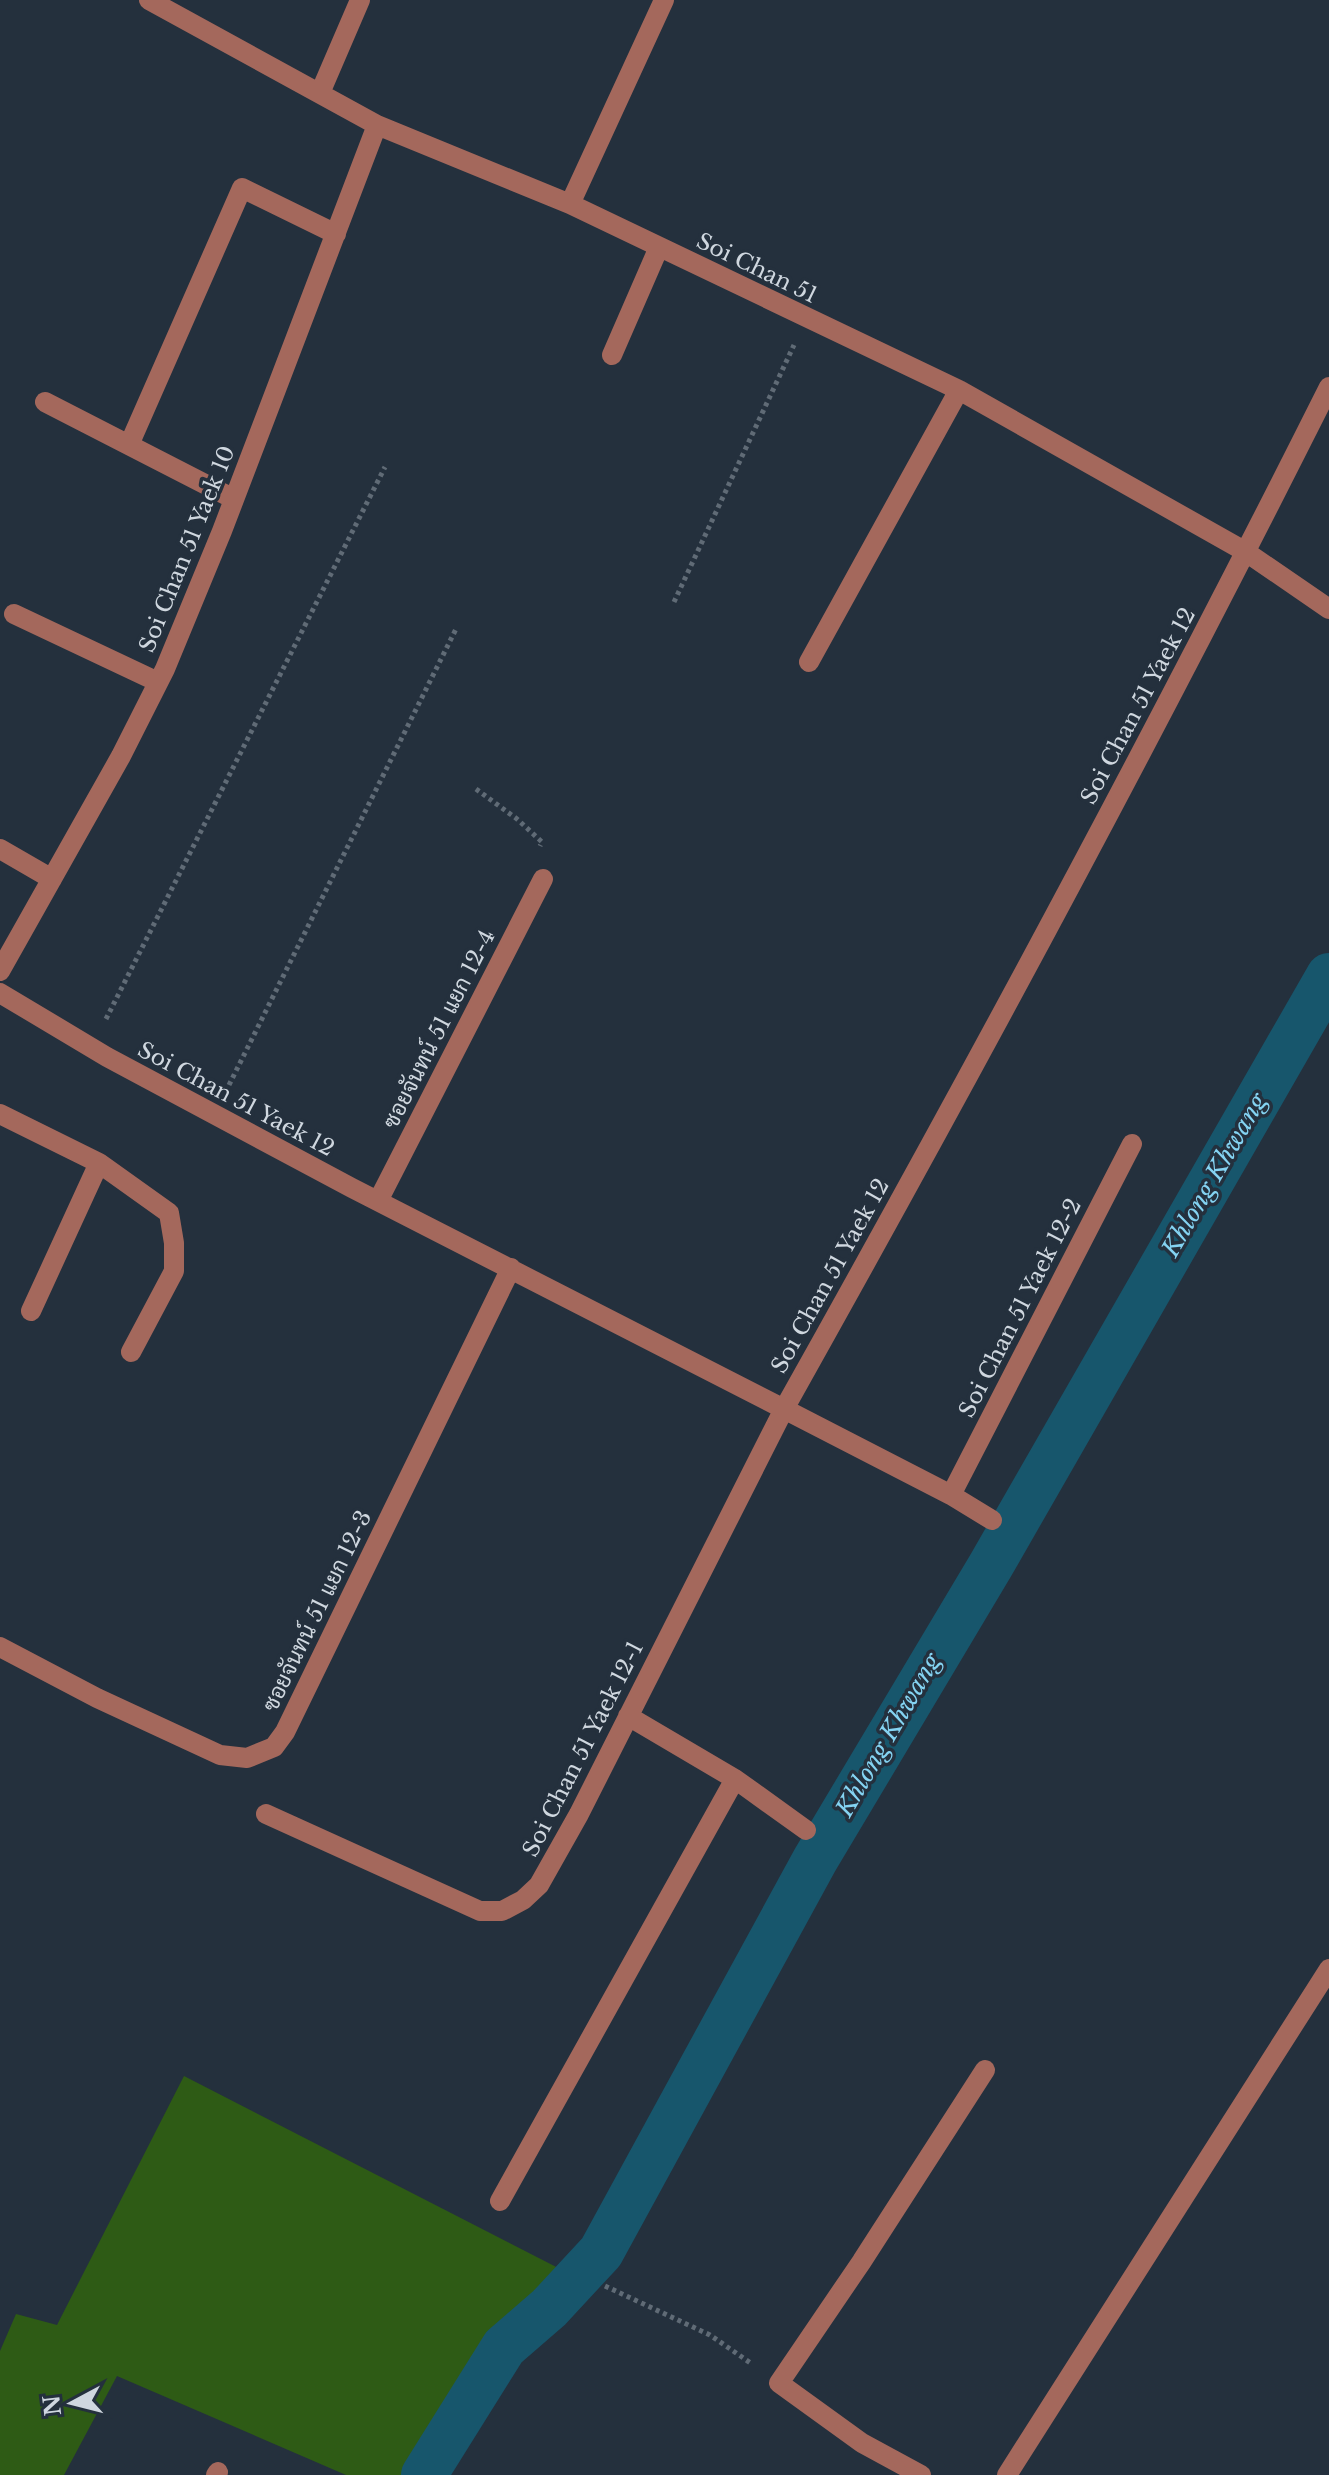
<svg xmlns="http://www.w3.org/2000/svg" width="1329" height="2475" font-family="'Libre Baskerville',Sarabun,serif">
<rect width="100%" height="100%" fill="#24303d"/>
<path fill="#2e5b15" d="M184 2076 568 2273 487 2345 407 2475H346L117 2376 64 2475H0V2351L16 2314 57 2325Z"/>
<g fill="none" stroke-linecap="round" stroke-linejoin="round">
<path stroke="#17566c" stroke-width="46" d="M424 2475 504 2347 549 2308 601 2252 815 1860 991 1565 1329 976"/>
<path stroke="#606b76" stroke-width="5" stroke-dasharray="4 4" stroke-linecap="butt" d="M674 602 794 345
M476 789 517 819 542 842 540 846
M106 1019 385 467
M229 1085 457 627
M605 2286 710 2335 752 2364"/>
<path stroke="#a4685c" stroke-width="20" d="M149 0 377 125 570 204 959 390 1246 552 1329 609
M320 93 360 0
M570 204 664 0
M612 355 659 247
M45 402 234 499
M129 445 242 188 336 234
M14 614 158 682
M809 662 959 390
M0 849 52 879
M0 971 121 756 165 669 222 531 377 125
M0 993 107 1057 352 1188 784 1409C973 1072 1156 732 1329 387
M0 1114 99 1163 169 1213 174 1243V1271L131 1352
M378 1201 543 879
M31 1311 99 1163
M951 1495 1132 1144
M0 1647 97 1698 220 1755 247 1758 274 1747 285 1732 511 1268
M628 1716 735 1779 806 1830
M266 1814 480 1911H502L523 1900 539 1885 579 1814 784 1409 951 1495 992 1520
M500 2201 735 1779
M216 2475 218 2472
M921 2475 862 2443 779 2383 862 2261 985 2070
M1007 2475 1329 1969"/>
</g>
<g text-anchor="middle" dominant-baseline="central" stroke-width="7" stroke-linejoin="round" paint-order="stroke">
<g font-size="22" fill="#cfd7df" stroke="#24303d">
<text transform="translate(757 268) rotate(26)">Soi Chan 51</text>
<text transform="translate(187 549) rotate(-68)">Soi Chan 51 Yaek 10</text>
<text transform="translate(1138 706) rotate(-62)">Soi Chan 51 Yaek 12</text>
<text transform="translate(439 1029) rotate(-63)">ซอยจันทน์ 51 แยก 12-4</text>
<text transform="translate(236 1099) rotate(28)">Soi Chan 51 Yaek 12</text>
<text transform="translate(830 1276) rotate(-61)">Soi Chan 51 Yaek 12</text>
<text transform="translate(1020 1308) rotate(-63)">Soi Chan 51 Yaek 12-2</text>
<text transform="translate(317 1611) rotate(-64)">ซอยจันทน์ 51 แยก 12-3</text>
<text transform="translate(583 1749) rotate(-63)">Soi Chan 51 Yaek 12-1</text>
</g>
<g font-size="24" font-style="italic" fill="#84d3f2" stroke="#24303d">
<text transform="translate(1214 1175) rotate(-60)">Khlong Khwang</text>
<text transform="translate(888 1735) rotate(-60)">Khlong Khwang</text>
</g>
</g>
<g transform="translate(72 2403) rotate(263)" stroke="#24303d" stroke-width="6" paint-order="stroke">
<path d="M0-6L14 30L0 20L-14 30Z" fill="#cfd7df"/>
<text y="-12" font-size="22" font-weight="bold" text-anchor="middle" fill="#cfd7df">N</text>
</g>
</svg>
